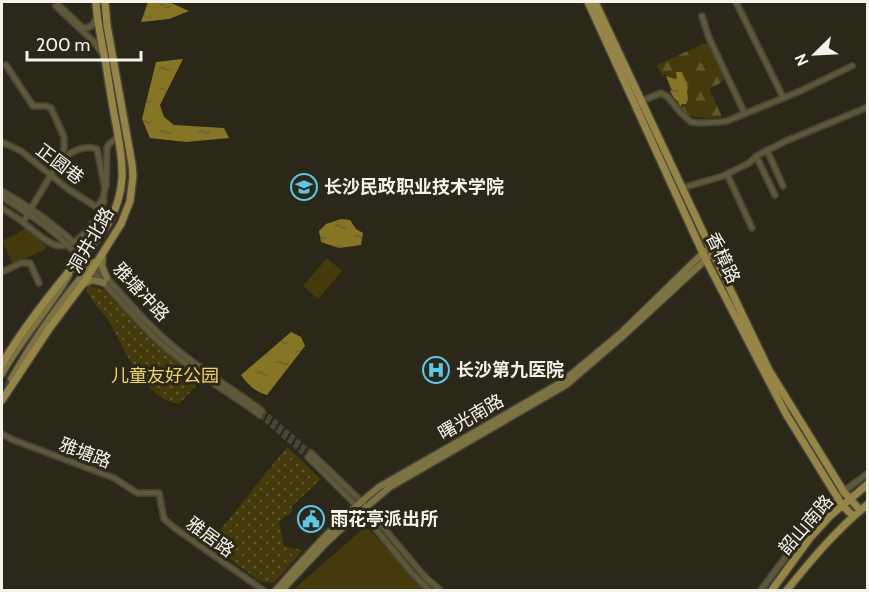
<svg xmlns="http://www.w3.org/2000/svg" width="869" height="592" font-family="Cabin,'Noto Sans SC',sans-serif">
<defs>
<pattern id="forest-firs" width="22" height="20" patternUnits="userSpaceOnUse" patternTransform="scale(1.5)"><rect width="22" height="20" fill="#443a0c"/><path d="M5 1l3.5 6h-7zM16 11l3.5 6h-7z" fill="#60572f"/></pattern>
<pattern id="park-dots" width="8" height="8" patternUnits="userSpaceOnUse" patternTransform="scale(1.5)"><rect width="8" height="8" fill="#443a0c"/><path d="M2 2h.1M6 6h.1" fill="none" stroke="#60572f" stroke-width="1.8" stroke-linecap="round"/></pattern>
<pattern id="water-ripples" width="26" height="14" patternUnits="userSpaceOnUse" patternTransform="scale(1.5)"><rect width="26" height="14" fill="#867525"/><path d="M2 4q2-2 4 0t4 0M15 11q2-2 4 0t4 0" fill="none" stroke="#6b6134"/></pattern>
</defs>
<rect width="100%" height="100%" fill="#2b2719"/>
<path fill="#443a0c" d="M27 229 28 230H30C36 235 40 241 46 246V249L13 264 2 241 19 233V231Z
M327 258 342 271 318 299 303 286Z
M366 526 425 590H293Z"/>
<path fill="url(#forest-firs)" d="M703 44H707L710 48 724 79 722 82 710 89 711 92 722 117C683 121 674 111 666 74L662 76 657 65Z"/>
<path fill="url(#park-dots)" d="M91 286 103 289 141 329 198 378 195 387 179 404C143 399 124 347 108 320 104 313 97 308 93 301 90 297 88 293 86 288Z
M287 447 321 479 292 506V512L279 522 284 546 303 550 274 583 261 582 209 544Z"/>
<path fill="url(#water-ripples)" d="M148 2H169L189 11 169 19 141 22Z
M183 59 160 105 164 117 174 125 224 128 229 138 186 142 150 138 142 119 156 62Z
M676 72H682L688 88 687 91 688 100 686 104H682L680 106 678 105 679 102 674 98 670 91 672 90 666 76 675 79 677 78Z
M341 219 350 220 356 229 363 233 361 245 339 248 321 242 319 231 326 224Z
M291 332 301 337 305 346 267 395C255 392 248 385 241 375Z"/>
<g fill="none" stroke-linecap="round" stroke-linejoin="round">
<path stroke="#494538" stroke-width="5" stroke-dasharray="5 2.5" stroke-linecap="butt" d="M262 411 311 453
M260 415 308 457"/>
<path stroke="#494538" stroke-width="6" stroke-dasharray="6 3" stroke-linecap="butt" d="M2 395 11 379"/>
<defs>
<path id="minor" d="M736 2 783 97
M702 16 709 38 745 114
M6 65 33 106H46L51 108 64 137V148L58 163C68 153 83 144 97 149L105 189 103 198 97 207
M635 104 661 93 668 97 680 112 691 122 699 123 720 122 727 121 798 92 852 66
M2 142 21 151 68 189 98 208
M767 150 783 186
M756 156 775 195
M727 174 752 228
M106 186 107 148 109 144 118 137
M682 188 723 176 749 163 758 155 786 141 868 107
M2 208C9 213 18 218 25 224 33 230 47 243 56 245 78 251 98 218 104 201
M23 222 58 163
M2 272 21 263H30L39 283
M2 434 11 439 114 478 137 493H159L164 519 176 529 263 590"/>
<path id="tertiary" d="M97 17C94 23 91 29 83 28L58 5 56 6 94 42 102 53
M2 191C32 209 61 228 85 254 109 279 131 307 156 331 188 362 227 385 262 411
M2 197C21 209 41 221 58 236 93 268 122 306 156 339 187 368 225 390 260 415
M311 453 361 501 425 577 440 590
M308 457 356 505 411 572 429 590
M761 590C785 558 809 524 838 497 847 488 858 481 868 473"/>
<path id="secondary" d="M103 254 102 266 107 278
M84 284 92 280 104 283
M2 374C21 339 49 310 69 275
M11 379C34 339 63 297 94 262
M276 590C308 554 341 517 379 487L562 382 622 332 705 251
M282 590 326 543 353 518 390 487 566 385 623 336 713 253"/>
<path id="primary" d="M588 2 706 260 786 414 842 505 853 516
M595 2 710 247 769 370 844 492 860 510
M2 364C20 333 43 303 66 275 92 243 119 224 122 178 123 160 119 141 116 124 112 104 109 84 106 65 102 43 97 23 96 2
M2 400 49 329 85 281 121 224 130 201 133 176 132 164 107 25 105 2
M772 590 810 538 831 515 868 484
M787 590C812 559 837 529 868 504"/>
</defs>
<use href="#minor" stroke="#474336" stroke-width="8"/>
<use href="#tertiary" stroke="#474336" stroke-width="8"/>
<use href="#secondary" stroke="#474336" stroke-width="9"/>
<use href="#primary" stroke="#474336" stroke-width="10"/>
<use href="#minor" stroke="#5e583a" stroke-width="4.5"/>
<use href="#tertiary" stroke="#5e583a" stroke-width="5"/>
<use href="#secondary" stroke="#7d7242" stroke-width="6"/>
<use href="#primary" stroke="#958648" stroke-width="7"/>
</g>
<defs>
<symbol id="university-ring" viewBox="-11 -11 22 22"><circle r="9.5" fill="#2b2719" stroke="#5cc7e8" stroke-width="1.5"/><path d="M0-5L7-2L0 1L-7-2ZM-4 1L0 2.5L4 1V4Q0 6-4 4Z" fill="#5cc7e8"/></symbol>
<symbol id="hospital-ring" viewBox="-11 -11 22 22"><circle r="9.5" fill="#2b2719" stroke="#5cc7e8" stroke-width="1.5"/><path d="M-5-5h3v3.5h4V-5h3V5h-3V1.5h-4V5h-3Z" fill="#5cc7e8"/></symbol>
<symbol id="civic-ring" viewBox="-11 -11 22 22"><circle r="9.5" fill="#2b2719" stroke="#5cc7e8" stroke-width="1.5"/><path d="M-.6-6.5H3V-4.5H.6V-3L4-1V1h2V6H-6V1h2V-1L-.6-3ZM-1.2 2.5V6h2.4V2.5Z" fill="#5cc7e8"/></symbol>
</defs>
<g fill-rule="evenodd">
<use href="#university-ring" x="289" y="172" width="30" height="30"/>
<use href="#hospital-ring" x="421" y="355" width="30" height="30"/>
<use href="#civic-ring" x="296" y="504" width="30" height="30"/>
</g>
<g text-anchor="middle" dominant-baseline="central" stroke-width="6" stroke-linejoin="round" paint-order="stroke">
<g font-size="18" fill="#f4f2e9" stroke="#2b2719">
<text transform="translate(60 164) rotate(37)">正圆巷</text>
<text transform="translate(91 240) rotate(-60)">洞井北路</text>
<text transform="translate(723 258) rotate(64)">香樟路</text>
<text transform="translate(141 292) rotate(47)">雅塘冲路</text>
<text transform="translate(471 417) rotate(-30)">曙光南路</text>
<text transform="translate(85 453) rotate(21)">雅塘路</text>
<text transform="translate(806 525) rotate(-49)">韶山南路</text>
<text transform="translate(210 537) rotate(36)">雅居路</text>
</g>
<g font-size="18" font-weight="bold" fill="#f4f2e9" stroke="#2b2719" text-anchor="start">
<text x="324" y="187">长沙民政职业技术学院</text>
<text x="456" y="370">长沙第九医院</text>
<text x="330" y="519">雨花亭派出所</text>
</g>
<g font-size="18" fill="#edd469" stroke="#2b2719">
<text x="165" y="376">儿童友好公园</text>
</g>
</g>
<rect width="869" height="592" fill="none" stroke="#f4f2e9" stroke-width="6"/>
<g transform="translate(815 54) rotate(246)" stroke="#2b2719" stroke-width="4.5" paint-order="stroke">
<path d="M0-4.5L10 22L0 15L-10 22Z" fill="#f4f2e9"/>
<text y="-9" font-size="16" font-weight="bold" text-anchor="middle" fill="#f4f2e9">N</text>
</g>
<path d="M27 51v9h114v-9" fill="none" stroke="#f4f2e9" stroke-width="3"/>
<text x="36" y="51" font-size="18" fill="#f4f2e9" stroke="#2b2719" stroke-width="4.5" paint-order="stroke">200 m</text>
</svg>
